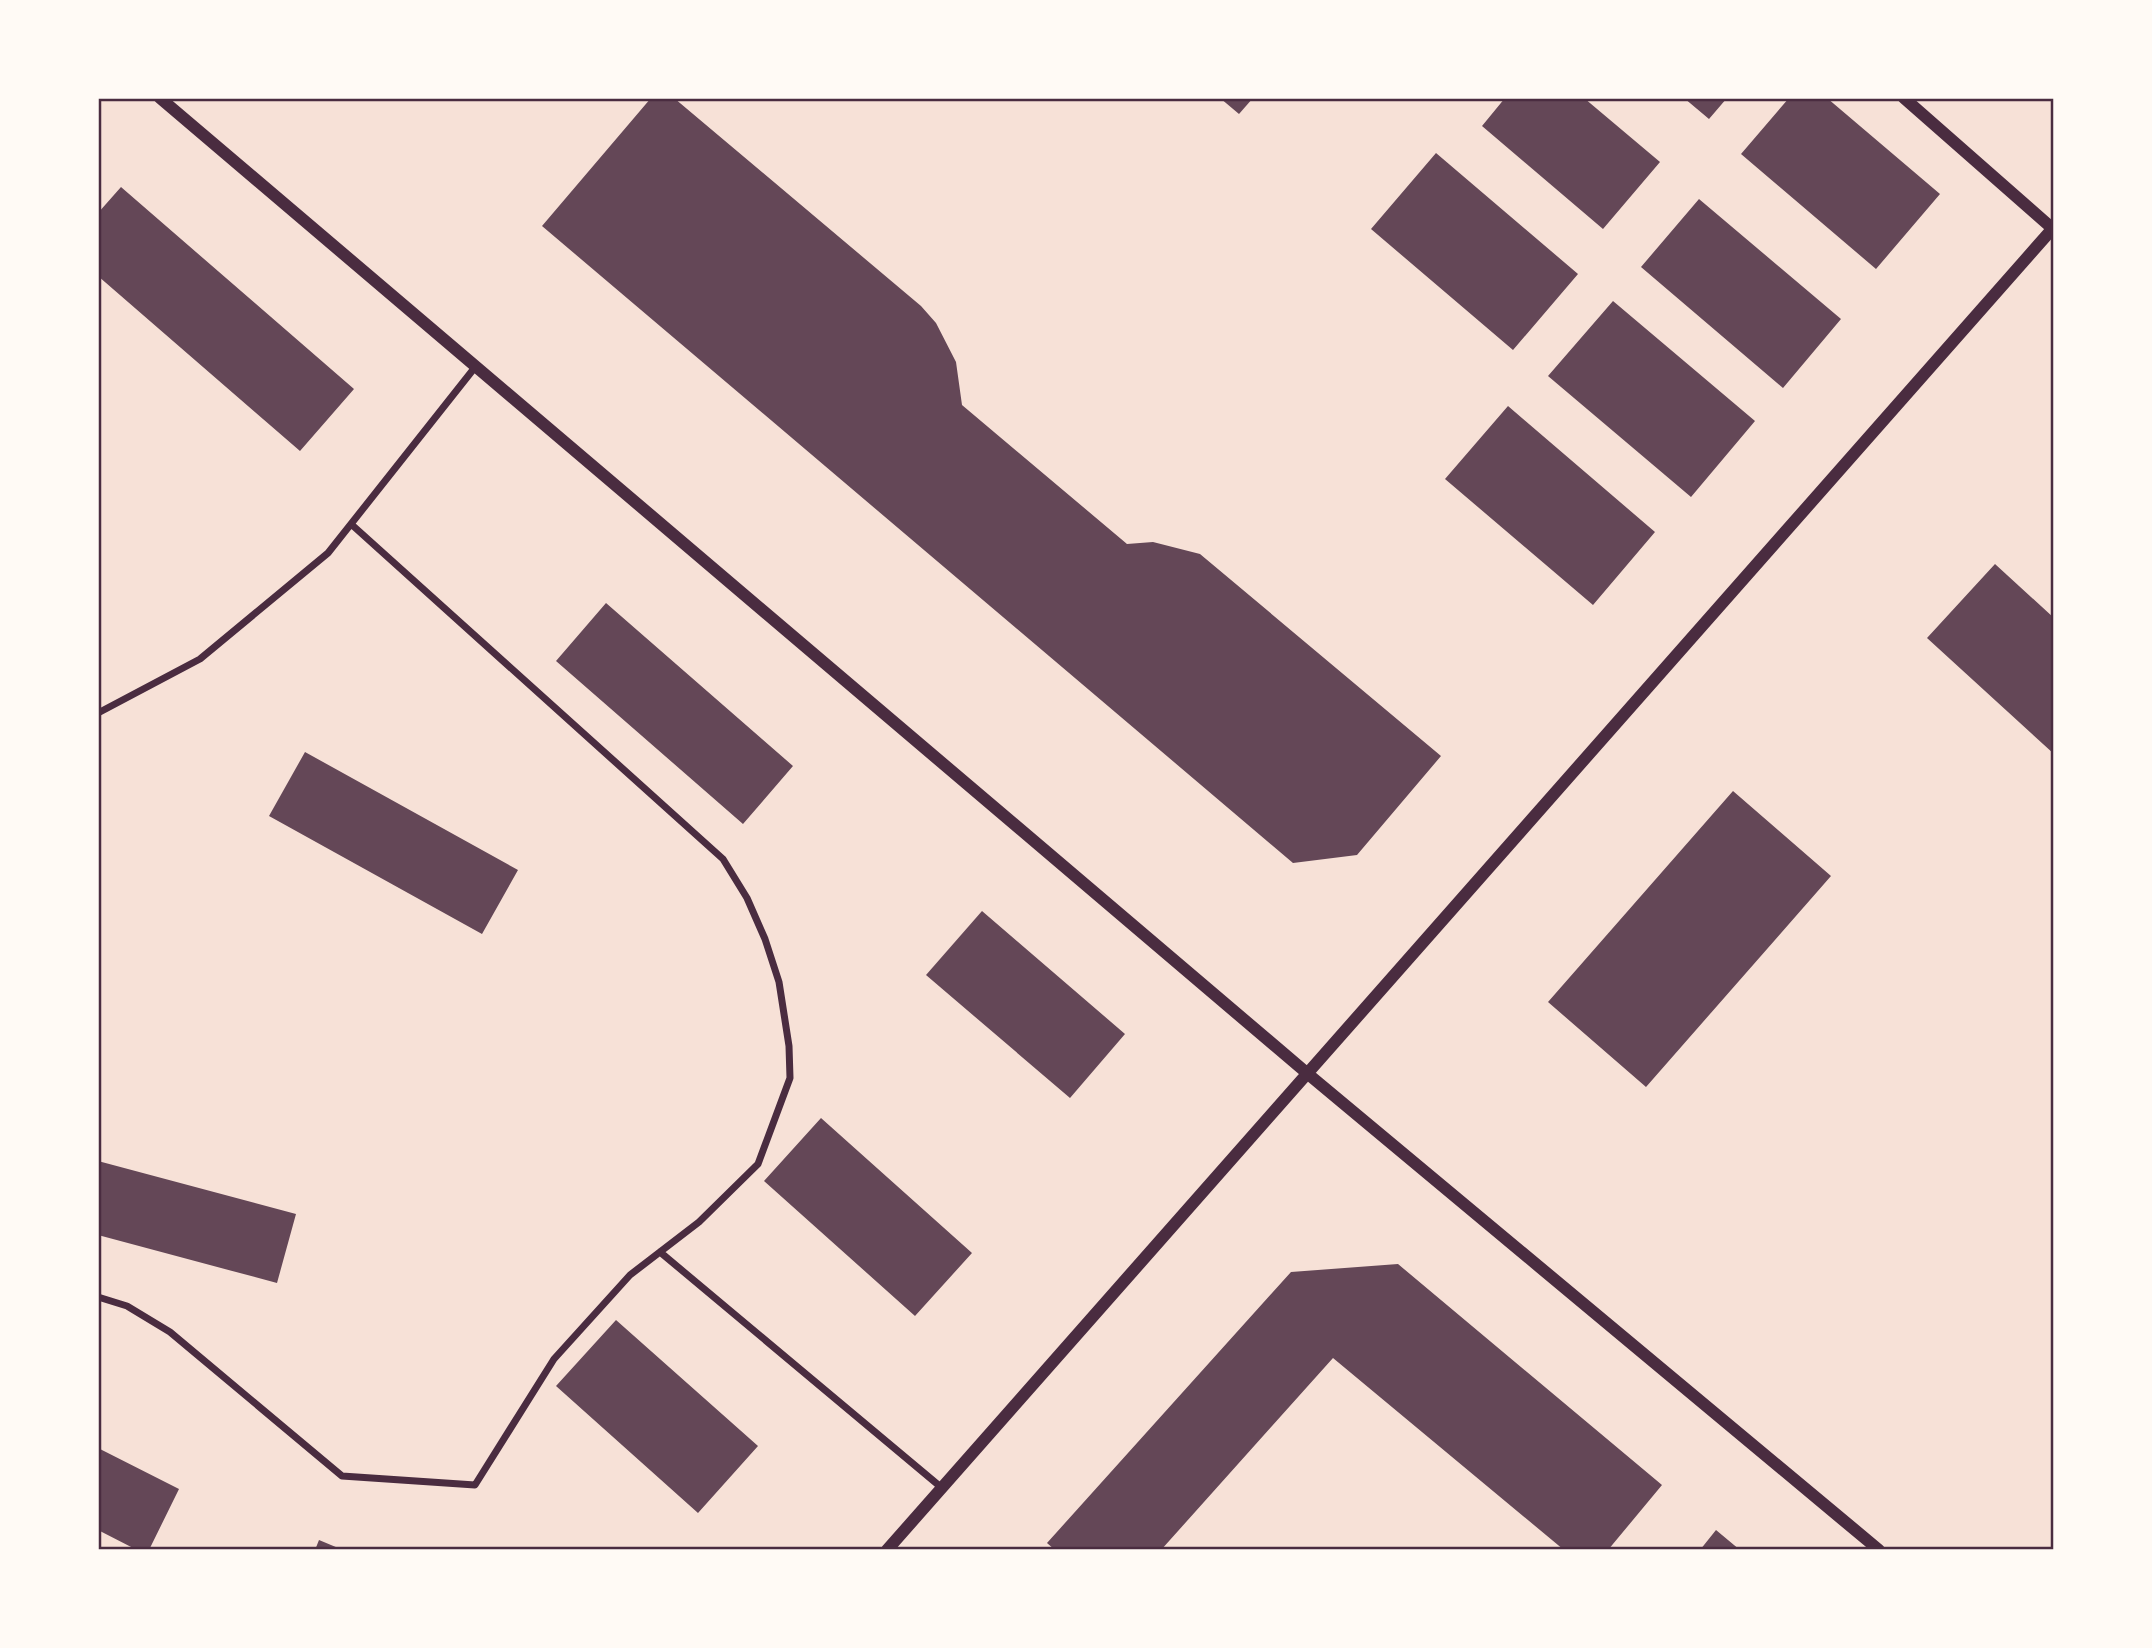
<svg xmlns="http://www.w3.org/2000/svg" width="2152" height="1648" font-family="Raleway,sans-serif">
<rect width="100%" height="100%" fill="#f7e1d7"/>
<path fill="#644757" d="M651 98H674L921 306 936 323 956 362 962 405 1127 544 1153 542 1200 554 1441 756 1357 855 1293 863 542 226Z
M1220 98H1253L1239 114Z
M1505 98H1584L1660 162 1603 229 1482 126Z
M1684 98H1727L1709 119Z
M1789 98H1827L1940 194 1876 269 1741 154Z
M1436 153 1578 274 1513 350 1371 229Z
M121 187 354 389 300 451 98 276V213Z
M1699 199 1841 319 1783 388 1641 267Z
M1613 301 1755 421 1691 497 1548 376Z
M1508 406 1655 532 1593 605 1445 479Z
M1995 564 2054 618V754L1927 638Z
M606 603 793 766 743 824 556 661Z
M305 752 518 870 482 934 269 816Z
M1733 791 1831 876 1646 1087 1548 1002Z
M982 911 1125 1034 1070 1098 926 975Z
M821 1118 972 1253 915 1316 764 1181Z
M98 1161 296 1214 277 1283 98 1235Z
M1398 1264 1662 1485 1608 1550H1564L1333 1358 1161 1550H1055L1047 1543 1291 1272Z
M616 1320 758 1446 698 1513 556 1386Z
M98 1448 179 1489 149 1550H137L98 1530Z
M1716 1530 1740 1550H1700Z
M319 1540 343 1550H315Z"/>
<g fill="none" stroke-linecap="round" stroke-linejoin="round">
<path stroke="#4a2c40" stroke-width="7" d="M98 713 200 659 328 553 476 366
M660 1252 942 1488
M98 1297 127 1306 170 1332 342 1476 475 1485 554 1359 630 1275 699 1222 758 1164 790 1078 789 1046 779 982 765 939 747 898 723 859 351 524"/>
<path stroke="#4a2c40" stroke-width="12" d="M160 98 1308 1074 1879 1550
M1904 98 2053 229
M887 1550 2054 227"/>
</g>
<rect width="2152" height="1648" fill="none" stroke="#fffaf5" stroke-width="200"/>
<rect x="100" y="100" width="1952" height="1448" fill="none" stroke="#4a2c40" stroke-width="2.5"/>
</svg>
